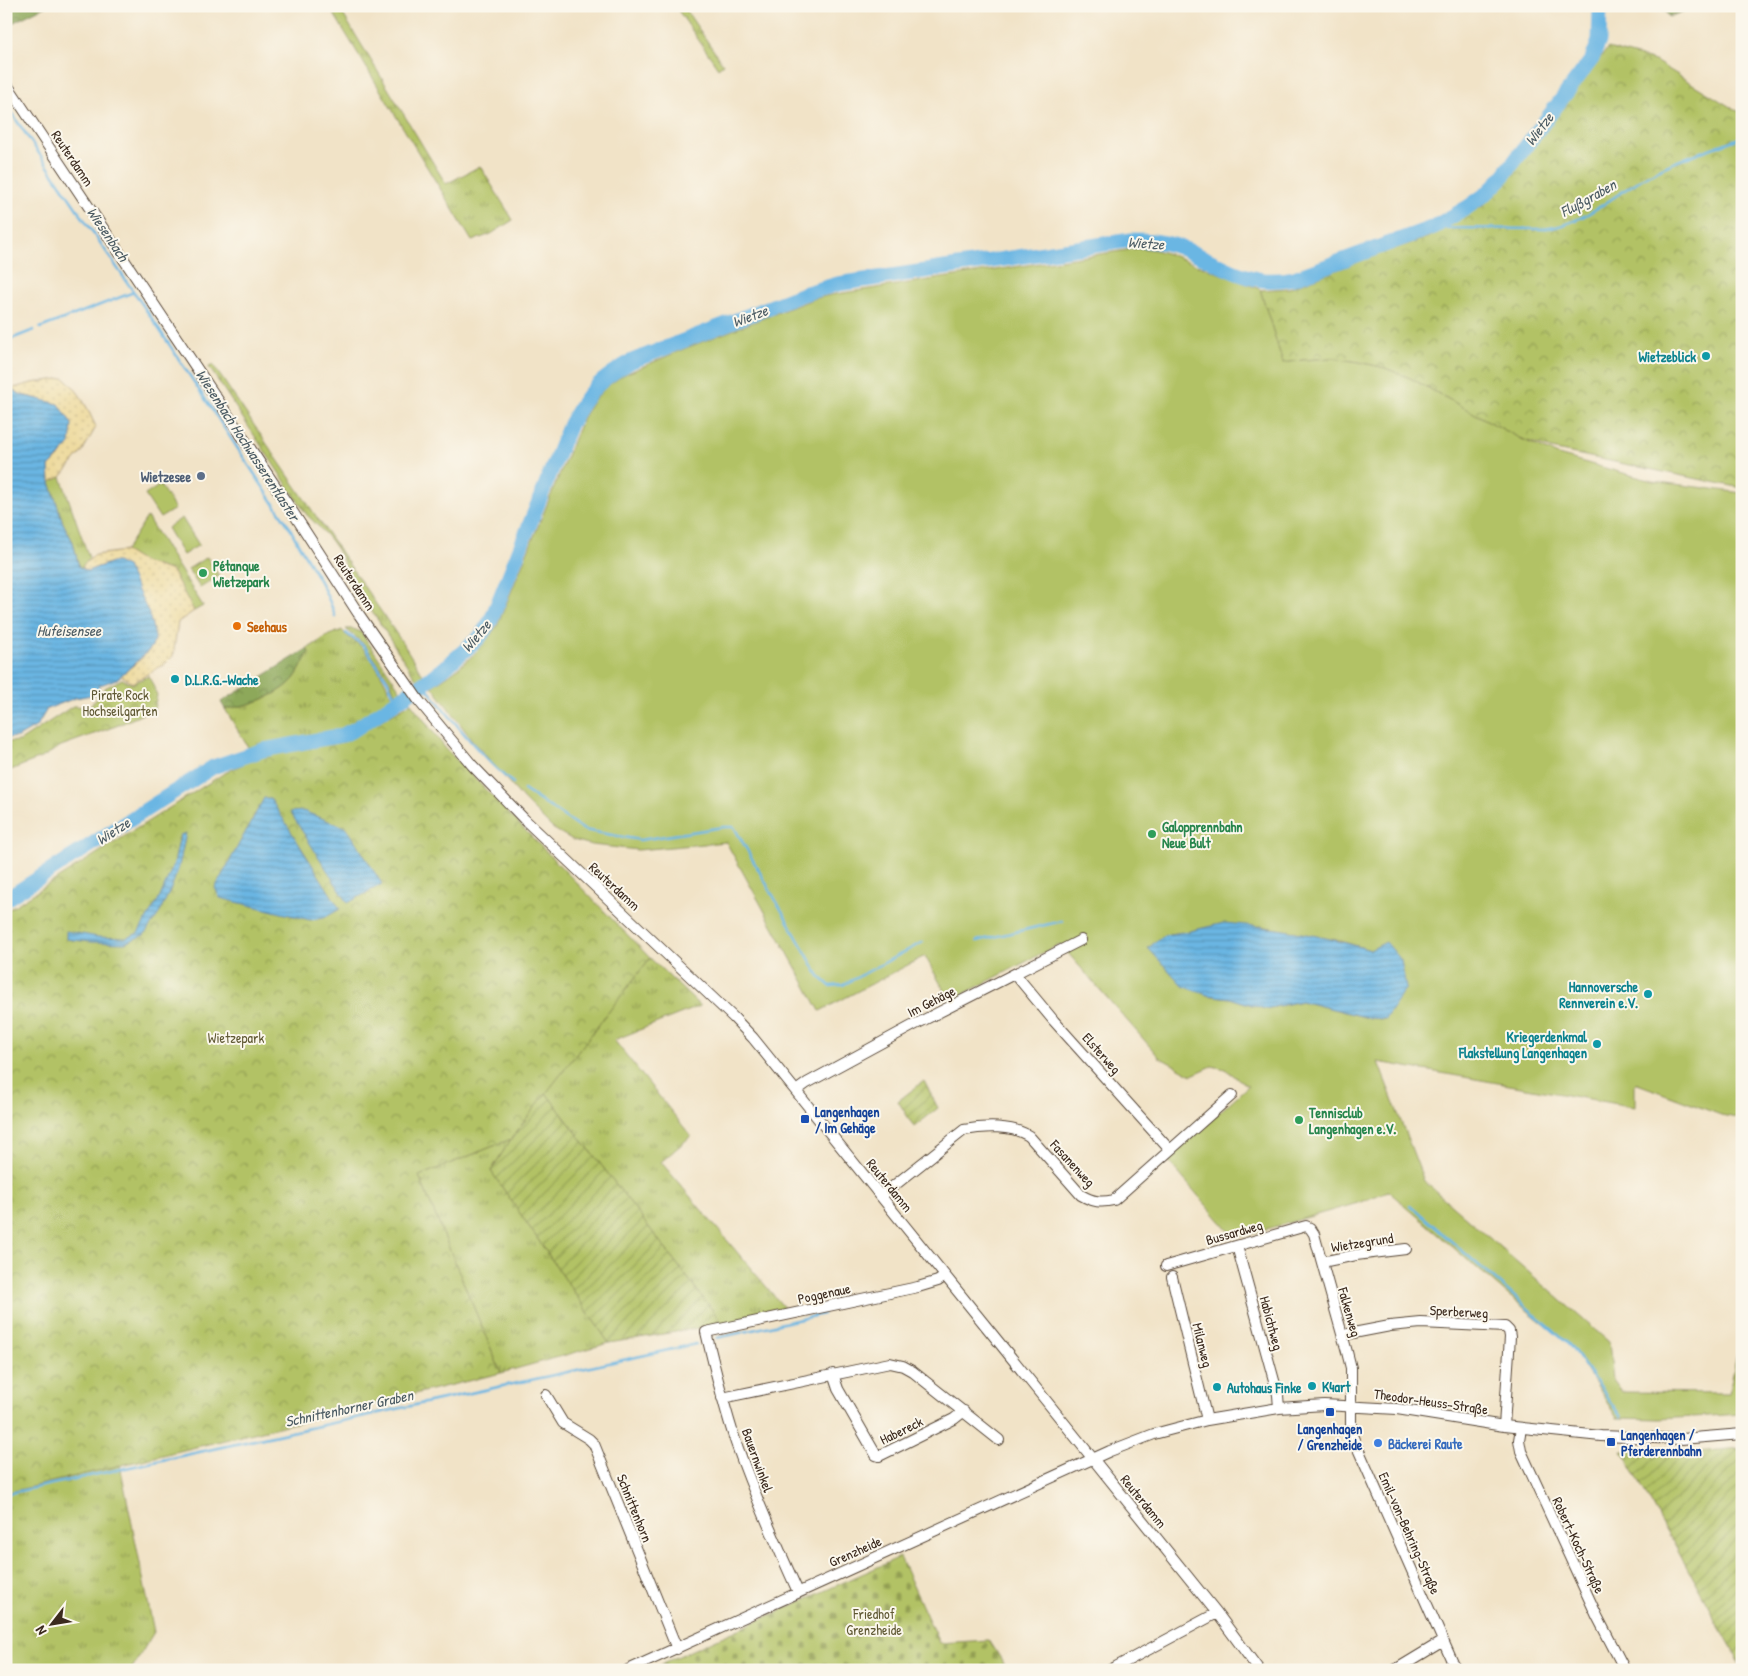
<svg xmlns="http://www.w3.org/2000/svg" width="1748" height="1676" font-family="'Patrick Hand',sans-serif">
<defs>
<pattern id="grass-tufts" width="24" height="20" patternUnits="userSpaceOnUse" patternTransform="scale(1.25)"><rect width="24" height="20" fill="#b2c265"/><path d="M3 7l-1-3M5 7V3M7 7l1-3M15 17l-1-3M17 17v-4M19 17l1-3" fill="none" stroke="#929e53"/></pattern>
<pattern id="forest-crowns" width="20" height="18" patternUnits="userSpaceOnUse" patternTransform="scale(1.25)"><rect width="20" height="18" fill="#8da85a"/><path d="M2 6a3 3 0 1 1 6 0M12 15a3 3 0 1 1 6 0" fill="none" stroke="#74894a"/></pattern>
<pattern id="sand-dots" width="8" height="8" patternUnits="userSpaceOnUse" patternTransform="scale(1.25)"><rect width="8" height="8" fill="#eeda9e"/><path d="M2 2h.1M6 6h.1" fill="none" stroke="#cdbb88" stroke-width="1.8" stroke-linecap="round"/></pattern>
<pattern id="cemetery-stones" width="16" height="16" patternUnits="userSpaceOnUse" patternTransform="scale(1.25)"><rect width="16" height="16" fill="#b2c265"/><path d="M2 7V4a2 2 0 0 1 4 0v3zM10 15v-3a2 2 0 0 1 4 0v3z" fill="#929e53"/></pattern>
<pattern id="park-crowns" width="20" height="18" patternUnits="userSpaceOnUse" patternTransform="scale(1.25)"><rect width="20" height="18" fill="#b2c265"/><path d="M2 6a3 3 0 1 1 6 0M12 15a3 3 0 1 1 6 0" fill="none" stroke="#929e53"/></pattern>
<pattern id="garden-furrows" width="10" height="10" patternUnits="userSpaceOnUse" patternTransform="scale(1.25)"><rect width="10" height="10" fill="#b2c265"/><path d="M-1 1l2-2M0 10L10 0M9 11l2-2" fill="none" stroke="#929e53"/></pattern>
<pattern id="water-rules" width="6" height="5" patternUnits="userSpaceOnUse" patternTransform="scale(1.25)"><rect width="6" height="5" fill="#6ab6e3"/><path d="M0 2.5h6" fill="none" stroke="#5894b7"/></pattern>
</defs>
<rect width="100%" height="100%" fill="#fbf7ec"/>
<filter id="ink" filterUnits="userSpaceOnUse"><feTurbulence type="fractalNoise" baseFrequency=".02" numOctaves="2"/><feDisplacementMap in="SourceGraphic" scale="10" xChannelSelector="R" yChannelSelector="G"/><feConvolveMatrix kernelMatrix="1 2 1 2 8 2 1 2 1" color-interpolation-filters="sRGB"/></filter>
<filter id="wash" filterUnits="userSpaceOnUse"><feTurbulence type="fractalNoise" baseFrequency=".0096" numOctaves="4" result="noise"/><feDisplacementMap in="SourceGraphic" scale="20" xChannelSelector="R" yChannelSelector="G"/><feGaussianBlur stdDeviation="1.12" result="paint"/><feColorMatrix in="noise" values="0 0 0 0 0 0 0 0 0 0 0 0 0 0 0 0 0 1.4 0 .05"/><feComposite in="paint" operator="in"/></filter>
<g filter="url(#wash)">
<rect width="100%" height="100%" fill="#f1e3c7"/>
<path fill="url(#grass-tufts)" stroke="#767642" d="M329 6H338L446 184 480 166 513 220 491 234 472 241Z
M675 6H683L723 64 718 68Z
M213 365 404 645 424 677 418 682 348 574C342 551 324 531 307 515L209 367Z
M61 477 89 558 83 565V569L79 567 73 542 63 523 50 482Z
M147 517 203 606 194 611 172 571 141 561 125 551Z
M346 629H353L361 632 401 691 396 695 389 679 365 645Z
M342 630C347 638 356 641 363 648 375 662 385 681 393 698L342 732 251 752 225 709C246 706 274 698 290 683 299 675 303 662 309 652L307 649 329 635Z
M650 958 700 1006 614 1040 691 1136 661 1162 786 1310 723 1324 546 1093Z
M511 1139 491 1171 609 1343 501 1373 419 1176Z
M120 1465 154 1632 131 1670H6V1493Z"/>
<path fill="url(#forest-crowns)" stroke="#64693c" d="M6 6H46L6 26Z
M1662 6H1697L1669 17Z
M307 649 309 652C303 662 299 674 291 682 275 698 246 706 225 709L221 702Z"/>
<path fill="url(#sand-dots)" stroke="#94825e" d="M64 378C80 390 88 410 96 427L82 452 61 477 50 482 49 467 60 456 38 399 22 395 10 389 32 383Z
M125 551 141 561 172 571 194 611 178 622 173 656 165 664 132 683 121 675C133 665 153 653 155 637L112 562 87 571 83 569V565L95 555Z"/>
<path fill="url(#cemetery-stones)" stroke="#767642" d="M900 1557 939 1643 989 1640 1008 1670H664L661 1664Z"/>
<path fill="url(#park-crowns)" stroke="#767642" d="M1608 48 1655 61 1737 111 1742 110V488L1551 449 1519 438 1410 378 1385 368 1359 362 1332 358 1303 360 1283 363 1260 290 1289 288 1379 254 1429 237 1484 205Z
M149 676 157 695 154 709 116 726 61 746 43 757 6 772V742L20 741 73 706 88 707 100 696 105 688 122 679 132 684Z
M411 703 446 749 650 958 511 1139 419 1176 501 1373 6 1493V911L223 774 259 756 343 742Z"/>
<path fill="url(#garden-furrows)" stroke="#767642" d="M924 1081 938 1108 914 1127 898 1101Z
M546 1093 723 1324 609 1343 491 1171 511 1139Z
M1742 1448V1666L1622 1451 1684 1453Z"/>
<path fill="#b2c265" stroke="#767642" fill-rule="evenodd" d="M1140 248 1155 250 1169 254 1260 289 1283 363 1303 360 1332 358 1359 362 1385 368 1410 378 1519 438 1558 455 1652 481 1742 493V1119L1721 1115 1635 1083V1107L1378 1062 1424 1181 1609 1342 1613 1380 1622 1392 1729 1393 1737 1354 1742 1355V1414L1660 1419 1617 1418 1571 1346 1507 1294 1388 1191 1358 1203 1235 1238 1167 1160 1248 1086 1225 1069 1212 1066 1192 1075 1159 1057 1060 944 950 1001 925 956 820 1011 726 842 638 850 592 845 573 840 552 828 524 800 472 740 432 686C459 669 479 653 497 626L583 417 594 400 606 387 623 375 686 348 813 299 830 295ZM1261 926 1341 941 1370 950 1385 1019 1369 1018 1301 1001 1265 1009 1230 998 1207 995 1164 935 1190 931Z
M160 485 175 509 160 518 145 495Z
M182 518 199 545 183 555 167 528Z
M207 557 219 576 200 588 188 569Z"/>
<path fill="url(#water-rules)" stroke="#527080" d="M6 387 22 395 59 404 72 424 70 444 49 467 50 482 63 523 73 542 79 567 87 571 112 562H117L127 567 149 614 155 637 152 647 133 665 117 679 100 685 97 694 75 698 47 709 37 726 18 737 6 738Z
M264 798H270L340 909 324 918 310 920 220 898 215 888Z
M303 811 347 828 382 884 348 903 290 812Z
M186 833 179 867 172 886 159 914 144 935 125 943 90 942 66 939V931L98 937 126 938 138 933 160 897 174 863 180 835Z
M1224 923C1274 927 1323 935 1370 950L1386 942 1401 960 1406 988 1385 1019 1369 1018 1301 1001 1265 1009 1230 998 1207 995 1183 986 1148 948 1164 935 1190 931Z"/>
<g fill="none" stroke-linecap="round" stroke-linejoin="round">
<path stroke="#6ab6e3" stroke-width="2.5" d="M6 105 159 329 290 528C304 557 325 584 335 616
M1434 227 1446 228 1544 229C1588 224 1618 190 1656 171 1683 157 1714 148 1742 137
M40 328 134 292
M6 341 34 330
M346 633 364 646 387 680 397 701
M423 684C449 714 482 760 513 783
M524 790 584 830 640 840 723 827H734L819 976 830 986 843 985 923 942
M977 941 1062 921
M1410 1205 1565 1341 1572 1348 1621 1417
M717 1338 823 1314
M6 1494 696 1344"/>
<path stroke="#6ab6e3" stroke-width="15" d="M6 899 213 767 263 750 343 735 355 729 423 684 449 664 480 637 491 620 570 424C587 392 600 379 632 361L803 294 838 284 1131 240C1145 240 1160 241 1173 245 1204 254 1231 276 1263 280 1274 281 1284 280 1294 278L1434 227 1468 207 1486 194 1501 179 1592 59 1599 41 1600 6"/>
</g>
</g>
<g filter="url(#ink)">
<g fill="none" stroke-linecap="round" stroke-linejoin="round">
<defs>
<path id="minor" d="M6 83 294 514 358 613 419 701 472 765 524 819 734 1018 753 1038 1077 1439 1217 1613 1259 1670
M1015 974 1054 1021 1170 1150
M796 1091 807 1083 912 1026 1081 940
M881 1196 964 1130C984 1126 1012 1125 1029 1136L1081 1195C1093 1202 1101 1203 1114 1200L1232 1095
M1237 1246 1278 1395 1279 1408
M1322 1262 1356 1255 1406 1249
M1166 1266 1306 1226 1310 1228 1314 1234 1347 1352 1351 1368V1433L1456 1670
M1172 1277 1207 1420
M1343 1335 1390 1326 1421 1323 1505 1327 1509 1331 1510 1337 1504 1426
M833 1374 838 1389 876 1455 879 1456 954 1419 964 1411
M546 1395 563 1423 589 1439 594 1444 677 1649
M722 1398 890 1363 903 1366 912 1371 999 1440
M1521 1428 1519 1440 1521 1451 1597 1616 1625 1670
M798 1592C776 1543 754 1494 736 1443 724 1407 715 1370 706 1332L918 1287 938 1281 945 1276
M628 1670 1110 1451 1154 1434 1207 1420 1279 1408 1324 1405 1397 1409 1504 1426 1601 1436 1681 1439 1742 1434
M1110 1670 1217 1613
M1395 1670 1443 1641"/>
</defs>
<use href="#minor" stroke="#564637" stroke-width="12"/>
<use href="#minor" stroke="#fff" stroke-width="10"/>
</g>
</g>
<g fill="#0f9aa8" stroke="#fbf7ec" stroke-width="2">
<circle cx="1706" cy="356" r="5"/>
<circle cx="175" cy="679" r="5"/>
<circle cx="1648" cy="994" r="5"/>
<circle cx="1597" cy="1044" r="5"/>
<circle cx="1312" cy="1386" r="5"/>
<circle cx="1217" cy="1387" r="5"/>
</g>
<circle fill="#5c6f8a" stroke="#fbf7ec" stroke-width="2" cx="201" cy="476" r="5"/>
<g fill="#2e9e5b" stroke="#fbf7ec" stroke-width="2">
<circle cx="203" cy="573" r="5"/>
<circle cx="1152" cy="834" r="5"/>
<circle cx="1299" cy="1120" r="5"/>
</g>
<circle fill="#e8710a" stroke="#fbf7ec" stroke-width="2" cx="237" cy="626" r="5"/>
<g fill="#1a4fb4" stroke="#fbf7ec" stroke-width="2">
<rect x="800" y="1114" width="10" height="10" rx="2.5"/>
<rect x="1325" y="1407" width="10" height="10" rx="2.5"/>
<rect x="1606" y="1437" width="10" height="10" rx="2.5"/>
</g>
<circle fill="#3f7fe0" stroke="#fbf7ec" stroke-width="2" cx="1378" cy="1443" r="5"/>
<g text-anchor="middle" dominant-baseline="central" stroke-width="4" stroke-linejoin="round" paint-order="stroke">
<g font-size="14" fill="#3b2a1e" stroke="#fbf7ec">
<text transform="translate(73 158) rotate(56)">Reuterdamm</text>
<text transform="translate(355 582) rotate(57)">Reuterdamm</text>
<text transform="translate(615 886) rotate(43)">Reuterdamm</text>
<text transform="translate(931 1001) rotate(-27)">Im Gehäge</text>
<text transform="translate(1102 1053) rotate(48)">Elsterweg</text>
<text transform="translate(1073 1163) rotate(47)">Fasanenweg</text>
<text transform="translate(890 1185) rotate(51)">Reuterdamm</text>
<text transform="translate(1234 1232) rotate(-16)">Bussardweg</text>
<text transform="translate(1362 1242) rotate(-9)">Wietzegrund</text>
<text transform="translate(824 1293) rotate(-12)">Poggenaue</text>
<text transform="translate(1459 1311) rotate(3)">Sperberweg</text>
<text transform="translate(1350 1312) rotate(74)">Falkenweg</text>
<text transform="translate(1272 1323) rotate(75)">Habichtweg</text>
<text transform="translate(1203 1345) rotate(76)">Milanweg</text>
<text transform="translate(1431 1401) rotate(8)">Theodor-Heuss-Straße</text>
<text transform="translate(901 1430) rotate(-26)">Habereck</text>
<text transform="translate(758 1460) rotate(70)">Bauernwinkel</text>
<text transform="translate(1144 1501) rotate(51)">Reuterdamm</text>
<text transform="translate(635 1508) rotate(68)">Schnittenhorn</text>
<text transform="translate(1410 1533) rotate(66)">Emil-von-Behring-Straße</text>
<text transform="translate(1579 1545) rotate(65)">Robert-Koch-Straße</text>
<text transform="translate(855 1551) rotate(-24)">Grenzheide</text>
</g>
<g font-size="14" font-weight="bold" fill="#0d838f" stroke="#fbf7ec" text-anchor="end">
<text x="1696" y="356">Wietzeblick</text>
<text x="185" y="679" text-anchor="start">D.L.R.G.-Wache</text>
<text x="1638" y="986">Hannoversche<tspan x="1638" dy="16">Rennverein e.V.</tspan></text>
<text x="1587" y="1036">Kriegerdenkmal<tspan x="1587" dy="16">Flakstellung Langenhagen</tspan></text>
<text x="1322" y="1386" text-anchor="start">K4art</text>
<text x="1227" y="1387" text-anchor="start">Autohaus Finke</text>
</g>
<g font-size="14" font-weight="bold" fill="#4e5e75" stroke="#fbf7ec" text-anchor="end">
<text x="191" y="476">Wietzesee</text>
</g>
<g font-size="14" font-weight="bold" fill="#27864d" stroke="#fbf7ec" text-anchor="start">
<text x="213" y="565">Pétanque<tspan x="213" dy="16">Wietzepark</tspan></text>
<text x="1162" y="826">Galopprennbahn<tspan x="1162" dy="16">Neue Bult</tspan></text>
<text x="1309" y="1112">Tennisclub<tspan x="1309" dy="16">Langenhagen e.V.</tspan></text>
</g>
<g font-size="14" font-weight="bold" fill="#c56008" stroke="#fbf7ec" text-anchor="start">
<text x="247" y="626">Seehaus</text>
</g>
<g font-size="14" fill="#5f5833" stroke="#fbf7ec">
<text x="120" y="694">Pirate Rock<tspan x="120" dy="16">Hochseilgarten</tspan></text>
<text x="236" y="1037">Wietzepark</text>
<text x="874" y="1613">Friedhof<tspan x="874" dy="16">Grenzheide</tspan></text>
</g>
<g font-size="14" font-weight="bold" fill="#164399" stroke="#fbf7ec" text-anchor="start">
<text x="815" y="1111">Langenhagen<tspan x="815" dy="16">/ Im Gehäge</tspan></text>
<text x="1330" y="1428" text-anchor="middle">Langenhagen<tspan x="1330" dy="16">/ Grenzheide</tspan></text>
<text x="1621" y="1434">Langenhagen /<tspan x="1621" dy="16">Pferderennbahn</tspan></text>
</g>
<g font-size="14" font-weight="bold" fill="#366cbe" stroke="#fbf7ec" text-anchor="start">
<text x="1388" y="1443">Bäckerei Raute</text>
</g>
<g font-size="15" font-style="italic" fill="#4b5b63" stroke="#fbf7ec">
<text transform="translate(1539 129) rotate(-53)">Wietze</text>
<text transform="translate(1588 198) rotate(-29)">Flußgraben</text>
<text transform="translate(108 234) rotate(56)">Wiesenbach</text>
<text transform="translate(1146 243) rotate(4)">Wietze</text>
<text transform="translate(750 316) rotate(-21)">Wietze</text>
<text transform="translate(248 445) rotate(57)">Wiesenbach Hochwasserentlaster</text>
<text x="69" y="630">Hufeisensee</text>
<text transform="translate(476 636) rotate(-50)">Wietze</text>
<text transform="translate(113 831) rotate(-33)">Wietze</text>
<text transform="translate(349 1408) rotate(-12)">Schnittenhorner Graben</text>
</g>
</g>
<rect width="1748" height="1676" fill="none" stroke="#fbf7ec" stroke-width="25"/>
<g transform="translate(52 1624) rotate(239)" stroke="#fbf7ec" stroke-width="4" paint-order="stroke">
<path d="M0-4L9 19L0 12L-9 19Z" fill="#3b2a1e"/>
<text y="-8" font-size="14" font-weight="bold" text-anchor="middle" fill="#3b2a1e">N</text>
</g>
</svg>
